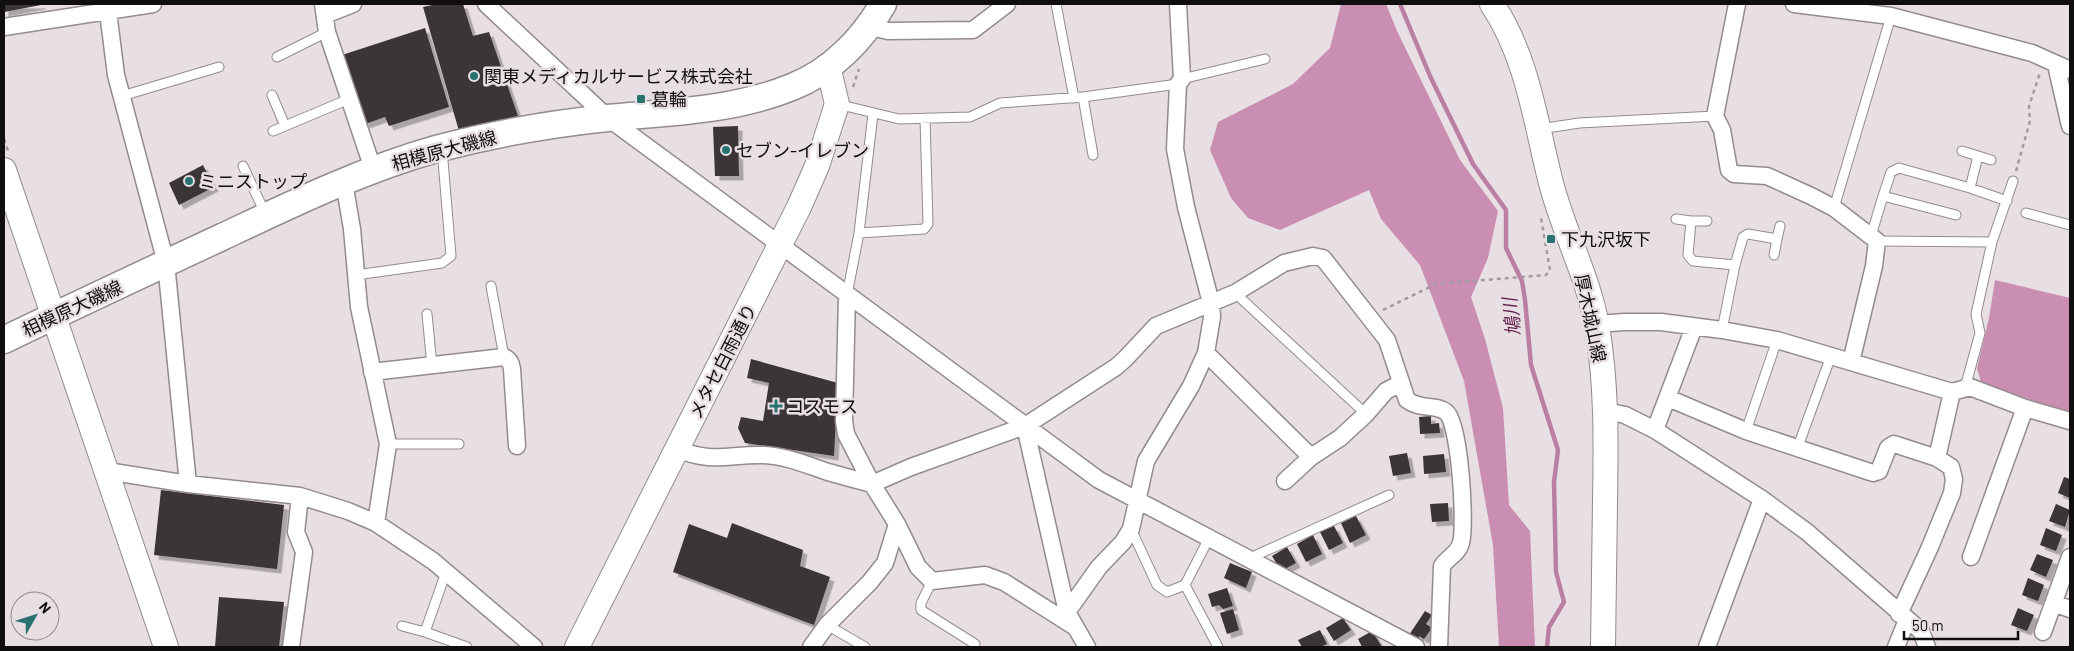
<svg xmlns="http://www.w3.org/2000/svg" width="2074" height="651" font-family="Barlow,'Noto Sans JP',sans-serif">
<defs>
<filter id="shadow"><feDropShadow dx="4.5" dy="4.5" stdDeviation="0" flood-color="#0004"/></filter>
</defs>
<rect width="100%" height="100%" fill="#e8dfe4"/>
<path fill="#ca8eb2" d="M1341 4H1386L1397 31 1460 160 1498 211 1488 258 1471 297 1485 339 1503 408 1509 505 1530 531 1535 647H1499L1493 545 1464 381 1420 265 1381 219 1369 190 1280 230 1248 218 1231 198 1210 150 1218 122 1293 84 1330 48Z
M1995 280 2070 298V412L2045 405 1981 382 1977 368 1989 318Z"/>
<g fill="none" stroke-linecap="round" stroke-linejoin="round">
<path stroke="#ba7fa3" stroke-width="4.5" d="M1400 4 1430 76 1473 164 1506 210V248L1522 281 1525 300 1531 365 1558 450 1554 482 1556 572 1564 602 1549 627 1547 647"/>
</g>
<path fill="#3b3438" filter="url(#shadow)" d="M4 4H41V5L4 12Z
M437 4H463L473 36 489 32 518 116 459 131 423 7Z
M425 28 449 107 389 126 385 117 365 124 342 55Z
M738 126 739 176H715L713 127Z
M203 165 214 187 179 205 169 183Z
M751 359 838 383 834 456 745 443 738 428 741 417 763 421 769 383 747 378Z
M1431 416V424L1439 423 1440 433 1420 434 1419 417Z
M1407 453 1411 473 1393 476 1389 456Z
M1444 454 1446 472 1424 474 1423 456Z
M2064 477 2070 479V498L2058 493Z
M161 490 284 505 277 569 154 555Z
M1448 503 1449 521 1432 522 1430 504Z
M2056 504 2070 510 2065 527 2049 521Z
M1356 516 1366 535 1350 543 1341 523Z
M732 523 803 550 800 566 830 577 814 625 673 572 689 524 727 538Z
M1334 526 1343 543 1329 550 1320 532Z
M2046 528 2062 535 2056 551 2040 545Z
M1313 535 1322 554 1306 562 1297 544Z
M1287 547 1296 563 1281 571 1272 556Z
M2037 554 2053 560 2046 577 2030 570Z
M1230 563 1252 572 1246 588 1224 578Z
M2028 578 2044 585 2038 601 2022 595Z
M1227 588 1233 606 1223 609 1219 605 1212 607 1208 594Z
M219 597 284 602 279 647H215Z
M2018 608 2034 615 2027 631 2011 625Z
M1233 609 1239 630 1227 634 1220 613Z
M1425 611 1432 615 1426 624 1432 628 1424 639 1419 636 1418 642 1409 635Z
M1343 618 1351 630 1334 641 1326 628Z
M1320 630 1327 644 1320 647H1302L1298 640Z
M1372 631 1382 647H1362L1358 639Z"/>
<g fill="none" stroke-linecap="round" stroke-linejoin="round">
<defs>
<path id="lane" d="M1056 4 1074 98
M277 57 327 32
M1182 79 1265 59
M272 95 285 126
M122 96 219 67
M1083 97 1093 155
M837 104 899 119 970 117 1000 103 1083 97 1178 84
M1540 129 1579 123 1715 116
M273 131 349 99
M1962 151 1991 160
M243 166 265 213
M1970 188 1978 156
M1883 196 1891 172 1899 168 1970 188 2007 201
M1834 208 1891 16
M2026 213 2070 225
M1676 219 1691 221 1688 255 1693 261 1735 265
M1691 221H1707
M859 233 924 229 928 224 925 118
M1871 236 1883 196 1956 215
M1877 241 1992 242
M1774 255 1777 239
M356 275 442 263 451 256 442 149
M491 286 504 357
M1235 293 1366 414
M847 295 859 233 873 114
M427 314 432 366
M1722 330 1735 265 1743 237 1748 234 1777 239 1780 226
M1965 388 1980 333 1976 314 1992 242 2013 181
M1746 431 1777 340
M388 444H459
M1797 449 1831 356
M1131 529 1157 585 1167 592 1185 585 1209 538
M1250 558 1389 495
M446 572 425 632 467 647
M932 581 921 603V610L975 644
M1185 585 1218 647
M827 625 865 647
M402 626 425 632"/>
<path id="street" d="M107 4 116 75 166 263 188 484
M323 4 327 32 373 169
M486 4 608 118 1099 480 1416 647
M1737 4 1715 116 1722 130 1729 170 1734 174 1767 176 1811 196 1834 208 1877 241 1874 266 1851 362
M1794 4 1891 16 2032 53 2070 70
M325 15 353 4
M868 26 888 31 973 30 1007 4
M4 27 153 4
M2056 65 2070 126
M344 182 352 229 359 307 388 444 376 523
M847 295 844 421 846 434 872 484 911 467 1025 426 1116 367 1125 359 1156 326 1235 293 1284 263 1313 256 1323 258 1387 340 1407 400C1420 410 1436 404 1446 412 1460 422 1466 525 1461 543 1458 554 1448 557 1442 566L1439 647
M1597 324 1624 322H1661L1722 330 1777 340 1952 392 1970 387 2025 408 2070 421
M1206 353 1311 457
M372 372 504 357C510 360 511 363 512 369L517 446
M1668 398 1746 431 1873 473 1879 471 1888 448 1894 444 1937 458
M1606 411 1625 415 1655 430 1762 499 1807 532 1921 631 1927 647
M1025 426 1067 612
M1655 430 1694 327
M677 449C714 464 728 454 764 455 786 456 807 465 828 472 842 476 857 480 872 484L897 524 885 563 870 582 827 625 811 647
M107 471 188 484 300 496 348 511 376 523 433 561 534 647
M1285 481 1311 457 1340 438 1366 414 1386 391 1401 383
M897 524 918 567 932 581 985 575 1004 582 1075 627
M1971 557 2025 408
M2054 603 2070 609
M1899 614 1930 547 1952 493 1954 479 1951 467 1937 458 1952 392
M2043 632 2070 557
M291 647 304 552 296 532 300 496
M1087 647 1067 612 1099 567 1123 542 1131 529 1146 461 1191 386 1206 353 1212 317 1211 303 1186 207 1175 149 1178 84 1182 79 1178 4
M1707 647 1762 499
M1896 647 1907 620"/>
<path id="secondary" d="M1492 4C1527 56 1535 119 1550 179 1562 229 1588 275 1597 326 1607 386 1606 443 1605 503 1604 551 1604 599 1603 647
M4 170 166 647
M577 647 799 207 817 166 837 104 828 66"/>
<path id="primary" d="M4 340C76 305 149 271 222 237 292 204 362 170 436 149 492 134 550 124 607 118 670 112 733 111 792 87 831 72 863 39 883 4"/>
</defs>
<use href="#lane" stroke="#938b90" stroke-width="11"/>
<use href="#street" stroke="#938b90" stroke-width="19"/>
<use href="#secondary" stroke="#938b90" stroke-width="26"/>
<use href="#primary" stroke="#938b90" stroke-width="29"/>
<path stroke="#a19a9e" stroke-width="2.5" stroke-dasharray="4 4" stroke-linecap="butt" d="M853 87 859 69
M4 139 8 151
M2016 171 2030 121 2029 106 2040 73
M1383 310 1436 284 1546 275 1550 270 1541 218"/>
<use href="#lane" stroke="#fff" stroke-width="9"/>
<use href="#street" stroke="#fff" stroke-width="16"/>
<use href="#secondary" stroke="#fff" stroke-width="24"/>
<use href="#primary" stroke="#fff" stroke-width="26"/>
</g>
<g fill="#287270" stroke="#e8dfe4" stroke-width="2">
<circle cx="474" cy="76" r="5"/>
<rect x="636" y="94" width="10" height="10" rx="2.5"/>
<circle cx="726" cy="150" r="5"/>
<circle cx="189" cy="181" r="5"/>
<rect x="1546" y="234" width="10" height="10" rx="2.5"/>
<path d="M773.5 398.5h5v5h5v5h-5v5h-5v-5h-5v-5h5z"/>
</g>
<g text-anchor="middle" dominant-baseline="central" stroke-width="5" stroke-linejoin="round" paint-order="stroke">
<g font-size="18" fill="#110e0f" stroke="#e8dfe4" text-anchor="start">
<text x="484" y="76">関東メディカルサービス株式会社</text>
<text x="651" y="99">葛輪</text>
<text x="736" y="150">セブン-イレブン</text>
<text x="199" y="181">ミニストップ</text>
<text x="1561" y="239">下九沢坂下</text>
<text x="786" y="406">コスモス</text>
</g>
<g font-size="18" fill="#110e0f" stroke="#e8dfe4">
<text transform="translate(444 150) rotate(-15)">相模原大磯線</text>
<text transform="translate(72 308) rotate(-25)">相模原大磯線</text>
<text transform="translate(1591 318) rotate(78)">厚木城山線</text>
<text transform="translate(722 361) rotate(-63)">メタセ白雨通り</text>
</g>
<g font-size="19" font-style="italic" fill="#631c4c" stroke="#e8dfe4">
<text transform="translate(1511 317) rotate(-97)">鳩川</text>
</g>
</g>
<rect width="2074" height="651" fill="none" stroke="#110e0f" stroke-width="10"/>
<g transform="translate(35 616) rotate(51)"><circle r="24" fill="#e8dfe4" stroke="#928b8f"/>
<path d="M0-4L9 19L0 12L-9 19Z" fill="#287270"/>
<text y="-8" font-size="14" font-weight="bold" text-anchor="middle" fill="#110e0f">N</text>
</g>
<path d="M1904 631v8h114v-8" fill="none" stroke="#110e0f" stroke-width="2.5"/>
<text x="1912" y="631" font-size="15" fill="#110e0f" stroke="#e8dfe4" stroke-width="4" paint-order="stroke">50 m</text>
</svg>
